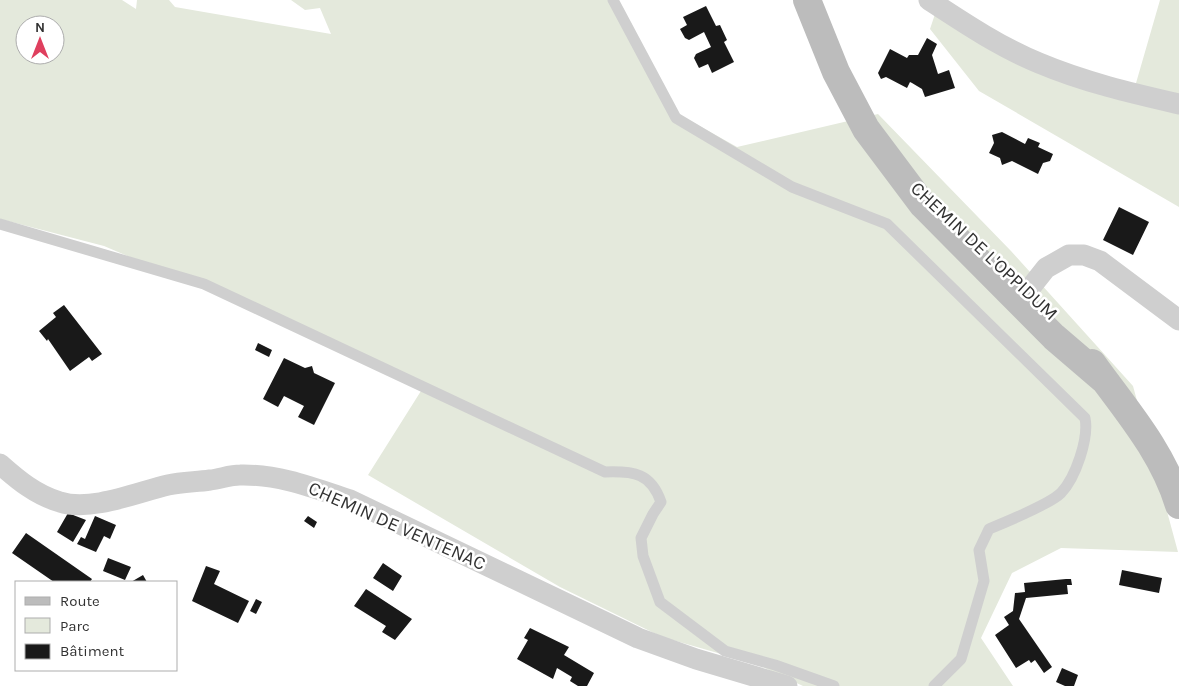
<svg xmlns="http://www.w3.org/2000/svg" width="1179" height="686" font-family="Karla,sans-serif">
<rect width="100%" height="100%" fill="#fff"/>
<path fill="#e4e9dc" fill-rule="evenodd" d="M0 0H122L136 9 137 0H169L175 7 331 34 320 8 305 10 291 0H611L673 111 737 147 878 114 1011 251 1133 386 1178 552 1061 548 1012 573 981 638 1013 686H803L756 664 662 637 560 587 368 475 426 383 104 246 0 219ZM25 25H55V55H25Z
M1160 0H1179V207L979 91 930 29 936 11 1132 97Z"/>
<path fill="#191919" d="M706 6 716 26 720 25 727 40 724 42 734 62 712 73 708 64 699 68 694 58 696 54 711 47 704 32 689 40 685 38 680 29 687 25 683 17Z
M927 38 937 44 932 55 938 74 949 70 955 88 925 97 922 89 912 83 910 82 907 88 886 77 881 79 878 73 890 49 907 58 909 55H918Z
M1002 132 1025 144 1028 138 1040 143 1038 147 1053 154 1050 161 1043 163 1038 174 1012 161 1002 165 1000 158 989 153 994 143 992 135Z
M1119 207 1149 222 1133 255 1103 240Z
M64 305 102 354 92 361 89 357 70 371 48 339 47 341 39 331 56 317 53 313Z
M258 343 272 350 269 357 255 350Z
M284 358 305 368 312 366 314 373 335 383 314 425 298 417 304 406 284 396 278 407 263 399Z
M68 513 86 520 73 542 57 532Z
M95 516 116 525 110 539 104 536 96 552 77 544 81 537 85 539Z
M308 516 317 522 314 528 304 521Z
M26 533 92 579 90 582H54L12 553Z
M108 558 131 567 125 580 103 571Z
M383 563 402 576 393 591 373 578Z
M206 566 220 571 214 584 249 601 238 623 192 601Z
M1122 570 1162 578 1159 593 1119 585Z
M143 575 147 582H131Z
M1066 579H1071L1072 585H1067L1068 594 1026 598 1019 619 1052 667 1044 673 1035 660 1031 663 1029 660 1016 668 995 635 1009 625 1004 617 1013 611 1015 593 1025 592 1024 583Z
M366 589 412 619 395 640 382 632 386 626 354 606Z
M256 599 262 602 256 614 250 611Z
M530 628 569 647 564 655 594 673 587 686H578L570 681 572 677 557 668 553 679 517 659 528 640 524 638Z
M1062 668 1078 675 1074 686H1065L1056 682Z"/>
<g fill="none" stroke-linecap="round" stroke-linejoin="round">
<path stroke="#cfcfcf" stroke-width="11" d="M613 0 676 118 792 187 887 224 1085 418C1089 438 1076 477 1061 493 1050 504 1006 522 989 529L979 550 984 581 961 659 934 686
M0 224 204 284 605 472C634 471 651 473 661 502L653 514 641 538 643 556 660 602 725 651 775 665 834 686"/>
<path stroke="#cfcfcf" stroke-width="21" d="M929 0C964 23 1000 47 1039 63 1084 82 1131 93 1179 104
M1019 302 1046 268 1069 255H1084L1100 261 1179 320
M0 464C18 480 36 495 60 502 91 512 138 492 168 485 182 482 196 482 210 480 220 479 230 475 240 475 279 474 314 488 350 500L638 638 696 659 787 686"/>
<path stroke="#bcbcbc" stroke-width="28" d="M807 0 836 72 866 129 923 205 1054 337 1103 379
M1092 363C1125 409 1162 450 1179 505"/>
</g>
<g text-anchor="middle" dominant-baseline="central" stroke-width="5" stroke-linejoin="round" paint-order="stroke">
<g font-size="19" fill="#323232" stroke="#fff">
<text transform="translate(984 251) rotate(43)">CHEMIN DE L'OPPIDUM</text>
<text transform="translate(397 526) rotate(24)">CHEMIN DE VENTENAC</text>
</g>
</g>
<rect x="15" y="581" width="162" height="90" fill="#ffffff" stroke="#adadad"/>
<rect x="25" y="597" width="25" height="8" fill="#bcbcbc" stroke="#adadad"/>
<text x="60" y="606" font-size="15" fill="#323232">Route</text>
<rect x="25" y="618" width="25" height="15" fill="#e4e9dc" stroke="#adadad"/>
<text x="60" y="631" font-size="15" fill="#323232">Parc</text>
<rect x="25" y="644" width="25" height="15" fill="#191919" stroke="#adadad"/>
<text x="60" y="656" font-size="15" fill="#323232">Bâtiment</text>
<g transform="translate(40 40)"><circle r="24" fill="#ffffff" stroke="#adadad"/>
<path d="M0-4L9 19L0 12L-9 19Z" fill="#df3f5e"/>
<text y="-8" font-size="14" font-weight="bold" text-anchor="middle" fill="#323232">N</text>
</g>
</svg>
